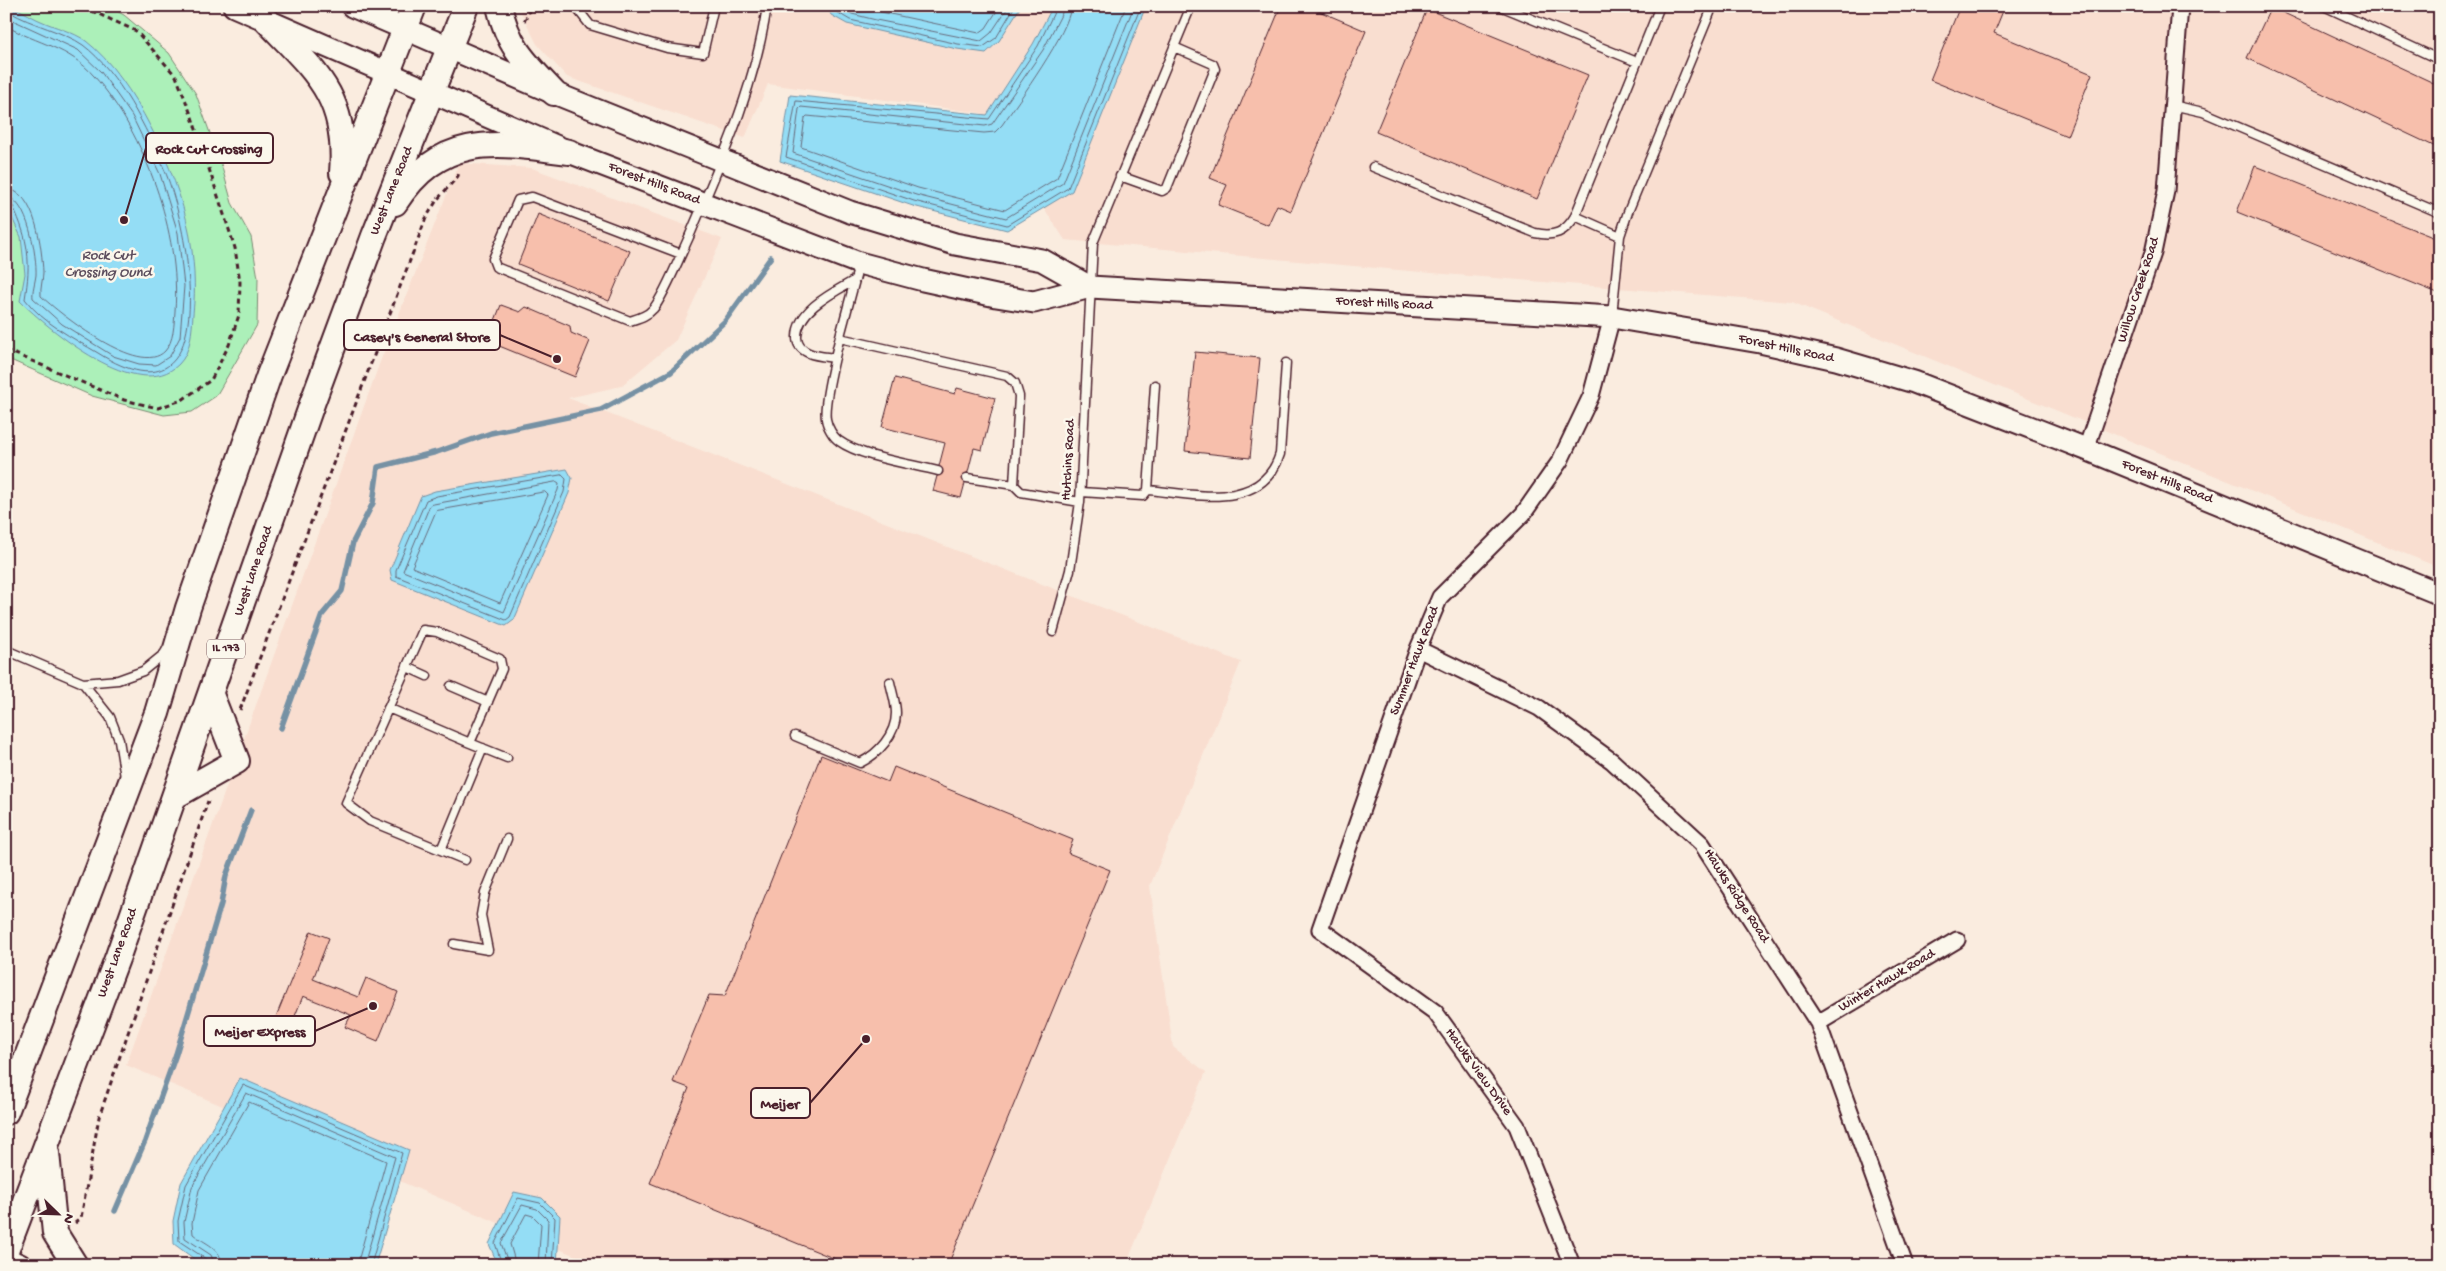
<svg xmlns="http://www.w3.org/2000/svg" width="2446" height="1271" font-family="'Gochi Hand',sans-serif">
<rect width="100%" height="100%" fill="#faecdf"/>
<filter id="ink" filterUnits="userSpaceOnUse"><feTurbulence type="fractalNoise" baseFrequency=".02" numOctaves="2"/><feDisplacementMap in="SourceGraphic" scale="10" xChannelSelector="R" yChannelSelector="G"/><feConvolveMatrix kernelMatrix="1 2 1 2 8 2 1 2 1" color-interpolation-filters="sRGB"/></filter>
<g filter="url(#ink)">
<path fill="#f9ded0" d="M518 6H2440V568L1792 302 1432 273 1065 240 981 113 768 84 745 138 567 77 537 44Z
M459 163 532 168 722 239 676 340 621 386 568 398 1241 662 1150 886 1173 1047 1206 1072 1126 1265H597L126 1065 380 362Z"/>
<path fill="#acf0b9" stroke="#7b8872" d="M6 6H107L124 15 169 53 196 94 221 164 232 203 251 237 258 278 257 325 216 396 192 412 164 415 92 396 6 358Z"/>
<path fill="#94ddf5" stroke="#7691a4" d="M6 6C16 6 31 17 41 21 54 27 74 32 86 41 134 78 177 172 189 231 194 259 196 287 193 314 192 330 191 352 179 364 138 405 50 330 20 301L25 274 21 237 6 205Z
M827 6H1021L999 41 986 53 957 49 847 24 831 15Z
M1053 6H1146L1072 191 1007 230 913 206 780 161 790 95 987 115 1033 44Z
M567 469 572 478 569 493 514 620 506 626 392 580 390 570 421 496 435 491Z
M240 1078 409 1150 375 1265H208L193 1258 174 1244 173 1221 181 1183Z
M514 1192 542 1198 560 1216 557 1265H498L489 1244Z"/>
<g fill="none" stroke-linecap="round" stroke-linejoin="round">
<path stroke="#686b7c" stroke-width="1" d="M832 6 835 11 850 20 958 44 983 47 996 38 1015 6
M839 6 852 14 876 20 981 41 991 33 1009 6
M853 6 979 33 986 28 1000 6
M1057 6 1038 46 989 119 796 101 786 157 914 201 1007 225 1068 188 1141 6
M1063 6 1062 13 1043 50 992 124 985 126 801 107 799 109 793 153 916 195 1006 218 1063 183 1134 6
M1071 6C1070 31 1018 102 1002 125L995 132 984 133 807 116 805 118 801 147 918 188 1005 210 1057 178 1126 6
M6 17 78 50 101 72 132 116 160 174 178 233 184 286 180 337 170 356 156 365 139 364 113 356 62 324 33 298C32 291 35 283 36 275 37 257 28 198 6 197
M6 26C38 44 69 47 94 76 145 133 181 235 175 311 174 324 174 341 165 351 140 378 60 314 41 296 40 288 43 280 43 272 42 250 36 190 6 189
M6 203 13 206C29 241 31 261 25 299 43 323 73 338 98 353 226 434 190 231 165 171 147 129 119 72 83 45 65 32 31 25 10 12L8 6
M562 475 566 479 564 492 510 617 506 620 396 576V570L426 500 437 496Z
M556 482 559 484 558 490 504 612 403 571 430 505Z
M545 492 548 495 500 603 412 567 436 511Z
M208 1265 206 1259 179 1241 178 1221 186 1185 243 1085 402 1153 371 1265
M215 1265 211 1255 185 1238 184 1222 192 1187 246 1093 395 1157 364 1265
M222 1265C221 1247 205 1244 193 1234L192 1223 199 1190 249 1102 386 1161 357 1265
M502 1265 495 1243 518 1198 540 1203 555 1218 552 1265
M509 1265 501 1243 522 1205 537 1209 548 1220 546 1265
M516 1265 510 1244 526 1214 533 1216 541 1224 538 1265"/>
<path stroke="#7691a4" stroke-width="5.5" d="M281 728 322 615 342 591 353 542 373 503 378 467 437 452 491 433 601 410 671 372 725 321 771 257
M115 1211 145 1141 176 1054 221 904 226 876 251 810"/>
</g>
<path fill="#f7bfac" stroke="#4a1f2b" d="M1281 6H1307L1366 31 1291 211 1277 205 1268 225 1218 205 1227 185 1210 178Z
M1960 6H2005L1994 33 2092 74 2067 136 1930 80Z
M2271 7 2440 86V149L2247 58Z
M1427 9 1588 75 1537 199 1376 132Z
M2255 166 2440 240V294L2237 212Z
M538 214 630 251 609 301 518 264Z
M501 305 520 312 526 307 570 326 571 333 590 341 575 377 487 341Z
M1195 352 1260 358 1250 458 1185 451Z
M895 378 955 394 957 388 995 398 982 450 974 448 968 472 962 477 965 483 961 498 933 491 937 476 943 473 939 466 945 443 882 427Z
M821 755 888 782 894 767 1073 840 1068 853 1110 870 948 1265H850L650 1183 689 1088 673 1082 709 995 725 996Z
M311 931 329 938 313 979 358 997 366 978 398 992 378 1041 345 1027 351 1015 303 996 287 1036 271 1029Z"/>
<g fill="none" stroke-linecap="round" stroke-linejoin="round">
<defs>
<path id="lane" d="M575 6 590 25 667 48 703 53 714 6
M1500 6 1637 62
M2324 6 2440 60
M2172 105 2203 112 2440 213
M1373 167 1535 233C1554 237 1565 233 1575 216L1620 236
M1120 176 1162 191 1167 188 1215 69 1213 64 1174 47
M1575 216 1660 6
M681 254 532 197 518 200 493 259 496 267 630 321C639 318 647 316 653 309 663 298 682 252 689 237 721 162 755 88 767 6
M859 265 840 336 844 339 1007 376 1015 383 1019 396 1014 485 1021 492 1080 502
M1612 316 1620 236 1628 212 1710 13 1711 6
M840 336C836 354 823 402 826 419 827 426 833 437 839 441 861 457 911 464 938 471
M835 358C822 356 798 356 797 338 796 310 834 292 855 280
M967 478 1014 485
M1148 490C1194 494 1262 512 1280 454L1286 363
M1081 492 1143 496 1148 490 1155 385
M1053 632 1070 570 1080 502 1093 243 1191 6
M6 650 83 683 118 680 143 671 164 654 167 649
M407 667 427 676
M83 683 110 717 119 740 125 777
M451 686 488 702
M388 708 470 743
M795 736 860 763C878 754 896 735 896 713 896 703 892 692 890 682
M441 850 483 748
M465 860 370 821 346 803 423 630 437 632 500 659 502 669 470 743 507 758
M454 944 488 950 481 915 485 893 507 839"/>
<path id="street" d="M2086 449 2153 253 2166 191 2180 6
M1418 649 1539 708 1612 761 1702 844 1818 1023 1905 1265
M1818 1023 1957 940
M1572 1265 1517 1126 1435 1012 1320 929 1418 649 1440 597 1523 514 1560 461 1591 396 1612 317"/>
<path id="secondary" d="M234 6 569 152 859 263 923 280 996 296 1034 302 1090 287 1612 317 1760 342 1836 359 1914 382 2086 449 2440 594
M352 6 554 93 850 212 955 244 1042 260 1090 287
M6 1259 20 1265"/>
<path id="primary" d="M499 6C509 49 525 62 554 93
M267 21C316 72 348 97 342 173
M395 203C441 132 495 142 569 152
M175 796 237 761 211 695
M6 1112 157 713 188 608 269 375 414 6
M47 1153 55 1233 75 1265
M6 1251 118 956 313 401 374 236 466 6"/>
</defs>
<use href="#lane" stroke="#4a1f2b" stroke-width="11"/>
<use href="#street" stroke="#4a1f2b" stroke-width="19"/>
<use href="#secondary" stroke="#4a1f2b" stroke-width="25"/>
<use href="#primary" stroke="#4a1f2b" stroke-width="28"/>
<path stroke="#4a1f2b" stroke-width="3" stroke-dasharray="5 4" stroke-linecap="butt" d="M524 21 528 15 530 6
M6 350 124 400 158 408 182 400 211 380 229 345 239 315 240 282 235 248 192 117 176 76 136 31 81 6
M240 710 426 218 437 200 458 176 459 172
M75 1223 81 1218 99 1117 208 801"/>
<use href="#lane" stroke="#fbf7ec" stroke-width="8"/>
<use href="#street" stroke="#fbf7ec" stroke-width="15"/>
<use href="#secondary" stroke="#fbf7ec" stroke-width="21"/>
<use href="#primary" stroke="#fbf7ec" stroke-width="24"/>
</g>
</g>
<g text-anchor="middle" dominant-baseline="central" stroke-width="5" stroke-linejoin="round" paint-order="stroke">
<rect fill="#fbf7ec" stroke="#7f6065" stroke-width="1" x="207" y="639.5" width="38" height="19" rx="4"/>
<g font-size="12" font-weight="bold" fill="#4a1f2b">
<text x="226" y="649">IL 173</text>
</g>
<g font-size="14" fill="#4a1f2b" stroke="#fbf7ec">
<text transform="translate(654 184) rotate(21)">Forest Hills Road</text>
<text transform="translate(392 191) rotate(-68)">West Lane Road</text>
<text transform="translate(2139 290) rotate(-72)">Willow Creek Road</text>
<text transform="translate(1384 304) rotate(3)">Forest Hills Road</text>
<text transform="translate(1786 349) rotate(12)">Forest Hills Road</text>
<text transform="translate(1069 460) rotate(-87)">Hutchins Road</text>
<text transform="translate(2167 482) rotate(22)">Forest Hills Road</text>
<text transform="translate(254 571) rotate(-71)">West Lane Road</text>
<text transform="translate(1415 661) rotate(-69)">Summer Hawk Road</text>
<text transform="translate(1736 896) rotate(57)">Hawks Ridge Road</text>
<text transform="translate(118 953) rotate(-70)">West Lane Road</text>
<text transform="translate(1887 981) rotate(-31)">Winter Hawk Road</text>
<text transform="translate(1478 1072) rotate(54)">Hawks View Drive</text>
</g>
<g font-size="15" font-style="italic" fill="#5c4e5e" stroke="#fbf7ec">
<text x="108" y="256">Rock Cut<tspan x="108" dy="17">Crossing Ound</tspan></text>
</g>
</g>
<path fill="none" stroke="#4a1f2b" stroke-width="2" d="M124 220L146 148M557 359L500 335M373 1006L315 1031M866 1039L810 1103"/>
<g fill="#4a1f2b" stroke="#fbf7ec" stroke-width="2">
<circle cx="124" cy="220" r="5"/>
<circle cx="557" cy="359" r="5"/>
<circle cx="373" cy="1006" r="5"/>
<circle cx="866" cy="1039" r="5"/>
</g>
<g fill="#fbf7ec" stroke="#4a1f2b" stroke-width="2">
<rect x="146" y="133" width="127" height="30" rx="5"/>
<rect x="344" y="320" width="156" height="30" rx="5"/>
<rect x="204" y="1016" width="111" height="30" rx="5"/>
<rect x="751" y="1088" width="59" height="30" rx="5"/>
</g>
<g font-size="15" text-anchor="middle" font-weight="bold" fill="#4a1f2b">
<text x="209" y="153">Rock Cut Crossing</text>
<text x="422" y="341">Casey's General Store</text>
<text x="260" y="1036">Meijer Express</text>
<text x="780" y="1108">Meijer</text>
</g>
<rect width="2446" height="1271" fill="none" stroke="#fbf7ec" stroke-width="25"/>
<rect x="12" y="12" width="2421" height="1246" fill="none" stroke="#4a1f2b" stroke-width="2" filter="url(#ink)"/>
<g transform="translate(58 1214) rotate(113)" stroke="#fbf7ec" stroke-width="4" paint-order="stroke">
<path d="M0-4L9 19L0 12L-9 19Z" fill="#4a1f2b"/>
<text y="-8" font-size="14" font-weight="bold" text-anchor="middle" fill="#4a1f2b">N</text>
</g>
</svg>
